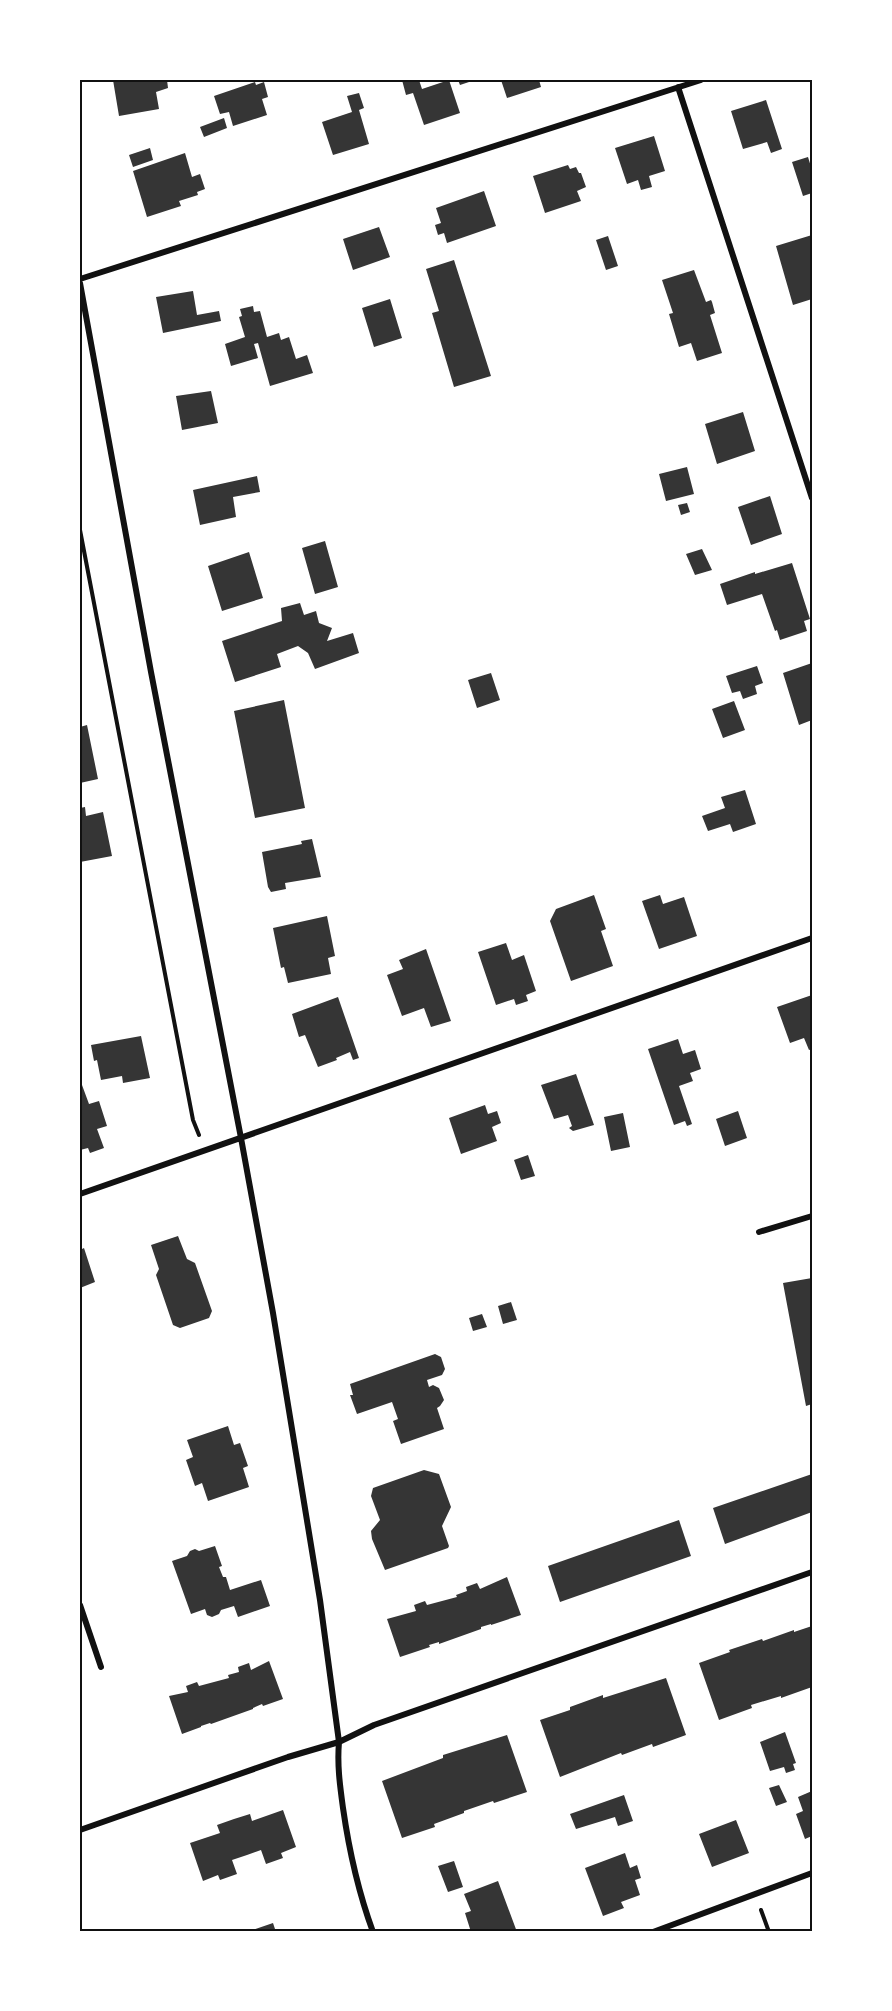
<svg xmlns="http://www.w3.org/2000/svg" width="892" height="2011" font-family="'Exo 2',sans-serif">
<rect width="100%" height="100%" fill="#fff"/>
<path fill="#353535" d="M113 80H167L168 88 156 92 159 109 119 116Z
M402 80H419L422 89 449 80 460 113 424 125 413 93 406 95Z
M458 80H475L460 85Z
M501 80H539L541 87 507 98Z
M255 82 256 85 264 82 268 97 262 99 267 115 233 126 229 112 220 114 214 96Z
M359 93 364 108 359 110 369 144 333 155 322 122 352 112 347 96Z
M766 100 782 149 771 153 767 142 743 149 731 111Z
M224 118 227 128 204 137 200 127Z
M654 136 665 171 649 176 652 187 641 190 638 180 627 184 615 148Z
M150 148 153 160 133 167 129 155Z
M185 153 192 177 200 174 205 189 197 192 198 195 179 201 181 206 147 217 133 171Z
M808 157 812 170V193L803 196 792 162Z
M568 165 570 169 576 167 579 173H581L586 187 577 191 581 201 545 213 533 176Z
M484 191 496 226 447 243 444 233 438 235 435 225 441 223 436 208Z
M379 227 390 257 353 270 343 239Z
M812 235V299L793 305 776 246Z
M608 236 618 266 606 270 596 240Z
M454 260 491 376 454 387 432 313 439 311 426 269Z
M694 270 706 302 711 300 712 302 715 313 710 315 722 353 697 361 691 343 679 347 669 314 673 313 662 280Z
M193 291 197 315 219 311 221 321 163 333 156 297Z
M390 299 402 338 374 347 362 308Z
M253 306 254 312 260 311 267 337 279 333 281 340 289 337 296 359 307 355 313 373 270 386 258 343 254 344 258 358 231 366 225 344 245 337 239 317 242 316 240 309Z
M211 391 218 423 182 430 176 396Z
M743 412 755 451 717 464 705 424Z
M687 467 694 494 666 501 659 474Z
M257 476 260 492 233 497 236 517 200 525 193 490Z
M770 496 782 534 751 545 738 507Z
M687 503 690 512 681 515 678 505Z
M325 541 338 587 315 594 302 548Z
M702 549 712 570 695 575 686 554Z
M249 552 263 598 222 611 208 566Z
M792 563 810 619 804 621 807 631 780 640 777 630 775 631 762 594 727 605 720 584 755 572V574Z
M300 603 304 615 316 611 319 623 332 628 327 641 353 633 359 653 315 669 308 653 298 646 277 654 281 667 235 682 222 641 282 621 281 608Z
M812 663V720L799 725 783 673Z
M757 666 763 683 755 686 757 694 743 699 740 691 732 693 726 676Z
M491 673 500 700 477 708 468 680Z
M284 700 305 808 255 818 234 711Z
M734 701 745 730 723 738 712 709Z
M87 725 98 779 80 783V727Z
M745 790 756 824 733 832 730 824 708 831 702 816 725 808 721 797Z
M85 807 86 816 103 812 112 856 80 862V808Z
M312 839 321 877 285 883 286 889 271 892 268 887 262 852 302 844 301 841Z
M594 895 606 929 601 931 613 966 571 981 550 921 556 909Z
M660 895 663 904 684 897 697 936 659 949 642 901Z
M327 916 335 956 328 958 331 974 288 983 284 967 281 968 273 928Z
M506 943 512 960 524 955 536 991 526 995 528 1001 516 1005 514 999 496 1005 478 952Z
M426 949 451 1021 431 1027 424 1008 402 1016 387 975 403 969 399 960Z
M812 995V1049L809 1050 804 1038 790 1043 777 1007Z
M338 997 359 1058 353 1060 350 1052 336 1058 337 1060 318 1067 305 1035 299 1037 292 1014Z
M141 1036 150 1078 123 1083 122 1076 101 1080 97 1060 94 1061 91 1045Z
M678 1039 683 1054 695 1050 701 1069 690 1073 693 1081 679 1086 692 1124 687 1126 685 1121 674 1125 648 1049Z
M576 1074 594 1125 573 1131 569 1128 572 1126 568 1115 554 1119 541 1085Z
M82 1085 89 1104 99 1101 107 1126 97 1129 104 1148 90 1153 88 1148 80 1150V1086Z
M485 1105 488 1114 497 1111 501 1123 492 1127 497 1141 461 1154 449 1118Z
M738 1111 747 1138 725 1146 716 1119Z
M623 1113 630 1147 611 1151 604 1117Z
M528 1155 535 1176 521 1180 514 1160Z
M178 1236 187 1259 195 1263 212 1311 209 1318 180 1328 173 1325 156 1275 159 1269 151 1245Z
M84 1248 95 1282 80 1288V1250Z
M812 1278V1404L806 1406 783 1283Z
M511 1302 517 1320 503 1324 498 1306Z
M482 1314 487 1327 473 1331 469 1318Z
M435 1354 441 1357 445 1369 442 1375 427 1380 429 1387 433 1385 439 1388 444 1400 440 1406 437 1408 444 1429 401 1444 393 1421 398 1419 392 1402 357 1414 350 1395H353L350 1384Z
M228 1426 234 1445 240 1443 248 1466 243 1468 249 1487 208 1501 202 1483 195 1486 186 1460 193 1457 187 1440Z
M424 1470 439 1474 451 1507 442 1526 449 1546 448 1548 385 1570 372 1539 371 1531 380 1520 371 1496 373 1488Z
M812 1474V1512L725 1544 713 1508Z
M679 1520 691 1556 560 1602 548 1566Z
M215 1546 222 1566 219 1567 223 1577H226L230 1590 261 1580 270 1606 238 1617 234 1606 221 1610 219 1614 212 1617 207 1615 205 1609 191 1614 172 1561 187 1556 190 1551 195 1549 199 1551Z
M507 1577 521 1615 491 1625V1624L481 1627V1629L439 1644V1642L429 1645 430 1647 400 1657 387 1619 416 1611 414 1605 425 1601 427 1605 457 1597 456 1595 467 1591 466 1587 477 1583 480 1589Z
M812 1626V1687L781 1698V1696L751 1705 752 1708 719 1720 699 1663 730 1652 729 1650 762 1639 763 1641 794 1630V1632Z
M269 1661 283 1699 263 1706 262 1704 253 1708V1709L211 1724 210 1723 201 1726V1727L182 1734 169 1696 188 1692 186 1686 197 1682 199 1686 229 1678 228 1675 239 1672 238 1667 249 1663 251 1670Z
M666 1678 686 1735 653 1747 652 1744 622 1755 621 1753 560 1777 540 1720 570 1710V1707L603 1695V1698Z
M785 1732 796 1763 793 1764 795 1770 786 1773 784 1767 770 1771 760 1742Z
M507 1735 527 1792 494 1803 493 1801 464 1811V1813L434 1824 435 1827 402 1838 382 1781 443 1758V1755Z
M779 1785 787 1802 776 1806 769 1788Z
M812 1791V1836L805 1839 796 1814 803 1811 798 1797Z
M624 1795 633 1821 618 1826 615 1817 576 1829 570 1814Z
M283 1810 296 1847 281 1853 283 1858 266 1864 261 1850 247 1855 232 1860 237 1874 220 1880 218 1875 203 1881 190 1843 220 1833 217 1825 234 1819 250 1814 252 1821Z
M736 1820 749 1853 712 1867 699 1834Z
M625 1853 630 1868 637 1865 641 1878 635 1880 640 1895 621 1902 624 1908 603 1916 585 1868Z
M454 1861 463 1887 448 1892 438 1866Z
M498 1881 517 1932H471L465 1913 471 1911 464 1894Z
M273 1923 276 1932H251L250 1931Z"/>
<g fill="none" stroke-linecap="round" stroke-linejoin="round">
<path stroke="#111" stroke-width="4" d="M80 530 193 1120 199 1135
M761 1910 769 1932"/>
<path stroke="#111" stroke-width="6" d="M678 87 812 498
M80 279 701 80
M80 283 151 672 241 1138 273 1313 320 1600 339 1742C337 1765 340 1786 343 1808 349 1850 358 1891 373 1932
M80 1194 812 938
M759 1232 812 1216
M80 1605 101 1667
M80 1830 288 1757 339 1742 374 1725 812 1572
M653 1932 812 1873"/>
</g>
<rect width="892" height="2011" fill="none" stroke="#ffffff" stroke-width="162"/>
<rect x="81" y="81" width="730" height="1849" fill="none" stroke="#111" stroke-width="2"/>
</svg>
